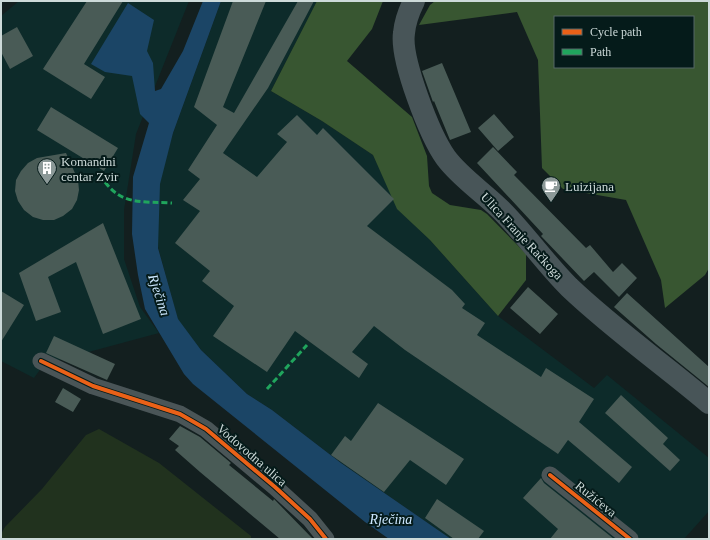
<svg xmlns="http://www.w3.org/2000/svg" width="710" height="540" font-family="Georgia,serif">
<rect width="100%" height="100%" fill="#131f1f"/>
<path fill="#0d2b2a" d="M19 1H189L136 134 124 210V259L140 307 159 333 44 364 34 378 1 361V16Z
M221 1H317L271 91 322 121 373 155 398 209 430 240 498 316 594 388 607 375 709 458V511L684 539H451L341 463 272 410 247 394 201 350 178 320 158 247V185L173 133Z"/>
<path fill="#21321e" d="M99 429 159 463 251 536V539H1V534L5 527 42 489 86 435Z"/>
<path fill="#385631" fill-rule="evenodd" d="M317 1H383L372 29 347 61 412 117 427 156 429 186 432 193 450 205 481 210 487 214 526 254V280L498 316 430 240 397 209 373 155 322 121 271 91Z
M435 1H709V268L705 275 665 308 661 280 626 200 563 189 542 168 538 60 517 12 419 25 430 5ZM555 17H693V67H555Z"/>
<path fill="#1b4566" d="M203 1H221L173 133 160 184 158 248 178 319 201 350 247 394 272 410 341 463 451 539H389L365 522 193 384 184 374 145 309 138 275 132 234 133 177 149 123 140 114 132 76 105 72 91 64 128 3 154 20 147 51 153 63 155 91 161 89 183 51Z"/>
<path fill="#495b56" d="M87 1H123L84 64 105 77 91 99 43 69Z
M233 1H266L223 107 234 113 298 1H314L268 88 223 153 257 177 287 142 277 134 297 115 317 135 323 128 394 199 367 226 452 290 465 304 462 308 485 323 477 335 541 377 546 368 594 399 579 422 632 467 619 483 568 440 558 454 405 350 374 326 352 352 368 364 359 378 295 331 267 372 213 336 234 306 202 281 210 271 175 243 200 211 183 200 200 179 188 170 217 125 194 107Z
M17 27 33 56 10 69 1 52V36Z
M442 63 471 132 450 140 434 101 433 102 422 71Z
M51 107 118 148 104 171 37 130Z
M494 114 514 137 498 151 478 128Z
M493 147 517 172 514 175 586 248 590 245 613 272 622 263 637 278 619 297 594 272 584 281 541 236 543 234 477 163Z
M66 153 78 180 79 190 77 200 72 209 63 216 54 220H43L33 217 24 210 18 201 15 191 16 180 21 171 28 163 37 158Z
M103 223 141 319 103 334 76 262 48 277 61 312 36 321 19 273Z
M528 287 558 314 540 334 510 308Z
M1 291 24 305 1 342Z
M627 293 709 367V387L656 344 614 307Z
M54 336 115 364 107 380 46 353Z
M63 388 81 399 73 412 55 402Z
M621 395 668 438 663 444 680 460 670 471 605 413Z
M378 403 464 459 446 485 410 460 384 492 331 455 345 436 351 441Z
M180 426 200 437 231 463 229 465 273 501 274 499 313 539H280L200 472 175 450 179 446 169 439Z
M541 478 544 483 614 539H550L558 529 523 498Z
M437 499 484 531 478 539H454L425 518Z"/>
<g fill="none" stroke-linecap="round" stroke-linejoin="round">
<path stroke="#4a5557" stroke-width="17" d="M41 361 93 386 180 414 206 429 275 487 310 519 326 539
M550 475 630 539"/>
<path stroke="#485558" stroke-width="22" d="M414 1C409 11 405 22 404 33 400 59 430 136 446 158 461 178 483 192 501 210 525 234 545 263 569 287 613 329 663 364 709 403"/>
<path stroke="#20a55d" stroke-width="3" stroke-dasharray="6 3" stroke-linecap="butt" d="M105 182C123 206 144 201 172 203
M267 389 307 345"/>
<defs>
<path id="cycleway" d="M41 361 93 386 180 414 206 429 275 487 310 519 326 539
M550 475 630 539"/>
</defs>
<use href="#cycleway" stroke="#051b1a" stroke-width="6"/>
<use href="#cycleway" stroke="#ea6118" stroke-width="4"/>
</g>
<defs>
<symbol id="building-pin" viewBox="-11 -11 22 30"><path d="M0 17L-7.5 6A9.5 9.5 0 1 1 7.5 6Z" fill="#8c9998" stroke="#051b1a"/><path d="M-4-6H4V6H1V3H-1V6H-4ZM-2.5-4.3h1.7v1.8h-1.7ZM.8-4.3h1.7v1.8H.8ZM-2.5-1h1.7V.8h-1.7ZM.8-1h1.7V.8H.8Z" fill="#fff"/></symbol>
<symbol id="cafe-pin" viewBox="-11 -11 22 30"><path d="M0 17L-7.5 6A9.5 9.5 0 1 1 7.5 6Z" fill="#8c9998" stroke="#051b1a"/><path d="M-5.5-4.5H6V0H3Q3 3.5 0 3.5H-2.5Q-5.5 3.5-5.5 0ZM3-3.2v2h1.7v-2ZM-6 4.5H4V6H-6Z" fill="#fff"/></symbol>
</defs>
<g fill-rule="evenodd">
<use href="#building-pin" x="36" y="157" width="22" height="30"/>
<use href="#cafe-pin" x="540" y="175" width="22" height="30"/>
</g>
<g text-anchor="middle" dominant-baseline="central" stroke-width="4" stroke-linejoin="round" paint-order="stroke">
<g font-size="13" fill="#cddad9" stroke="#051b1a" text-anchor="start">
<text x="61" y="161">Komandni<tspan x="61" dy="15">centar Zvir</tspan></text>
<text x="565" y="186">Luizijana</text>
</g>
<g font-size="13" fill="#cddad9" stroke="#051b1a">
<text transform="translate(522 236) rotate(47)">Ulica Franje Račkoga</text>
<text transform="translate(252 455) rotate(41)">Vodovodna ulica</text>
<text transform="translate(596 499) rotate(39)">Ružićeva</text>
</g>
<g font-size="14" font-style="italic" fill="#cce7ff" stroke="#051b1a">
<text transform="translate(159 295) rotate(72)">Rječina</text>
<text x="391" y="519">Rječina</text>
</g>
</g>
<rect width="710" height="540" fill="none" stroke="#cddad9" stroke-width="4"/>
<rect x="554" y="16" width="140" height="52" fill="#051b1a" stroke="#556766"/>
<rect x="562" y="29" width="20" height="6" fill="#ea6118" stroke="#556766"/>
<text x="590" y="36" font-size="12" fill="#cddad9">Cycle path</text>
<rect x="562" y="49" width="20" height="6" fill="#20a55d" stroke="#556766"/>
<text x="590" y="56" font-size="12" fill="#cddad9">Path</text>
</svg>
